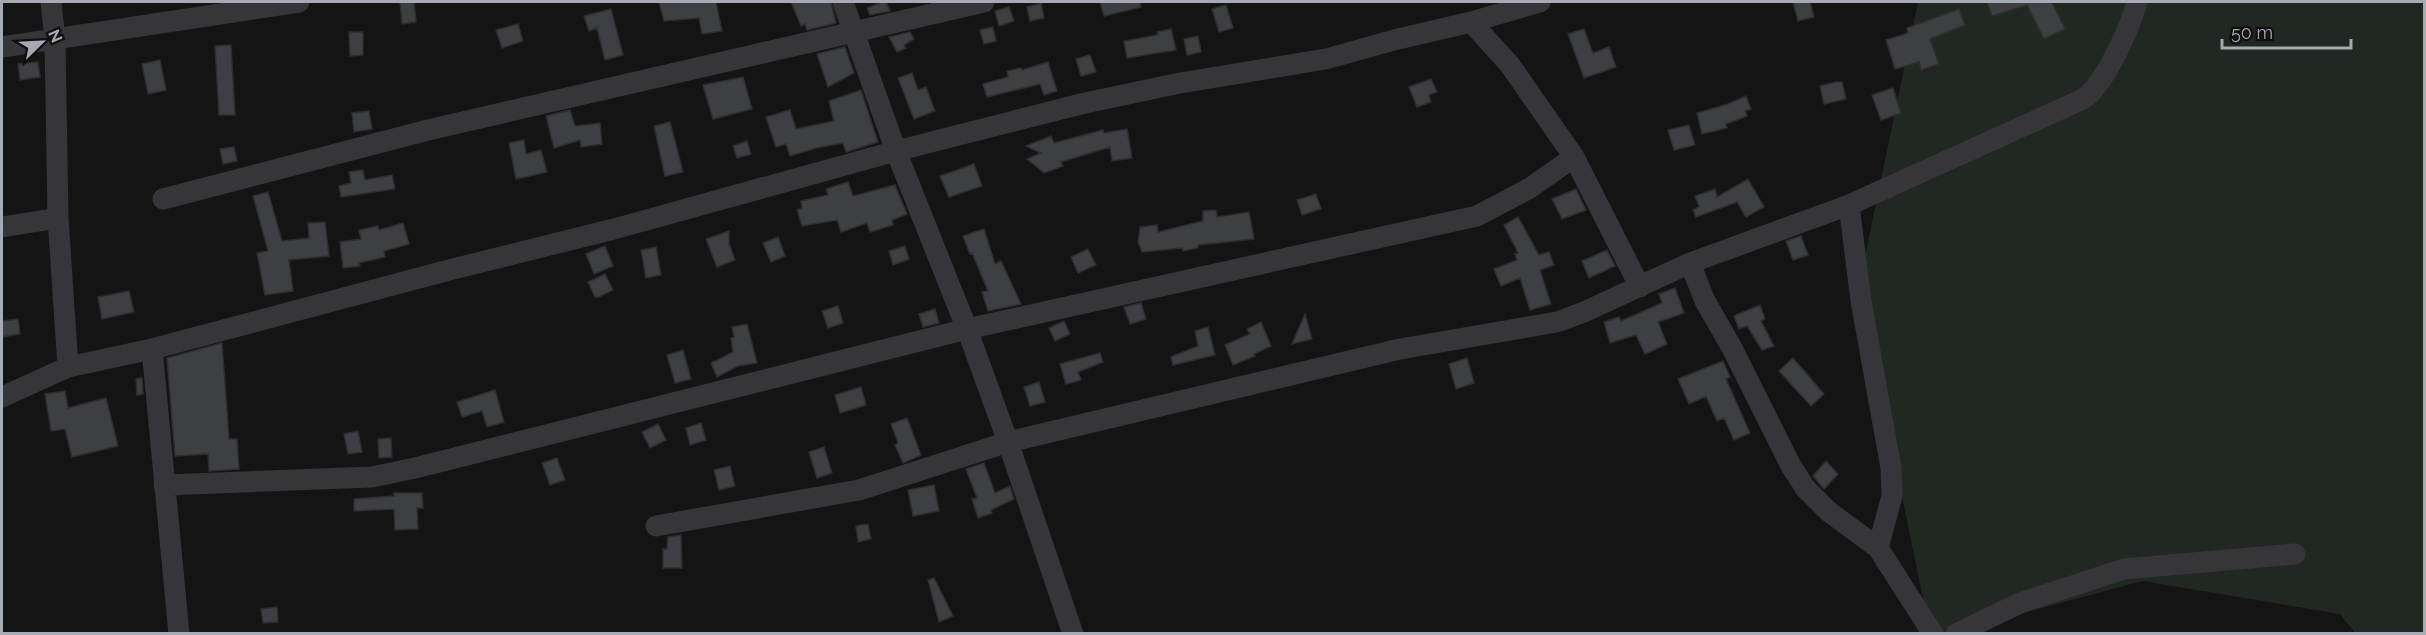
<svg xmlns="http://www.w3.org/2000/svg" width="2426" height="635" font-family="Raleway,sans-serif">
<rect width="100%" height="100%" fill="#141415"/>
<path fill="#202821" d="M1918 2H2424V633H2355L2340 614 2142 581 1950 633H1930L1859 285Z"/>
<path fill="#3e3f42" stroke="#2e2e31" stroke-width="1.5" d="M400 2H414L416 22 402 24Z
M659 2H716L722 31 702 34 699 18 664 21Z
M791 2H831L836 23 807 30 805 24 801 26Z
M882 2H886L890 11 870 15 867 8Z
M1100 2H1140L1141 7 1104 16Z
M1793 2H1810L1814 17 1798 21Z
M1987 2H2052L2065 29 2044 39 2027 5 1992 16Z
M1041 3 1044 18 1030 21 1027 7Z
M1226 5 1233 28 1219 32 1212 9Z
M1009 7 1014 21 999 26 995 11Z
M611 9 623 55 605 60 597 28 589 31 584 16Z
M1959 9 1965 25 1930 39 1939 64 1921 70 1919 62 1895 69 1886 40 1908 33 1907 28Z
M518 24 523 41 502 48 496 30Z
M993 27 996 41 984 44 980 30Z
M1171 29 1176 50 1127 58 1124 41 1158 35 1157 32Z
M1584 29 1593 53 1609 47 1616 67 1584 78 1568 34Z
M349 32H363V55L350 56Z
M910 32 914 39 904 45 906 48 897 52 889 37Z
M1198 36 1201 52 1187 55 1184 39Z
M231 45 235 115H219L215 46Z
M845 47 854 73 828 87 817 54Z
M1090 55 1096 72 1081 76 1076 59Z
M160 60 166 90 148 94 142 64Z
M38 62 40 77 20 80 18 64Z
M1048 62 1057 91 1044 95 1040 84 987 97 983 84 1008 77 1007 71 1021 68 1022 70Z
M912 73 918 90 926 87 935 111 914 119 898 78Z
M743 77 752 109 713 119 703 85Z
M1431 79 1437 92 1429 95 1431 102 1417 107 1409 87Z
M1836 82H1842L1846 99 1824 104 1820 86Z
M1893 88 1901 113 1881 120 1872 95Z
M861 90 878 142 846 152 843 143 816 148 790 156 786 144 776 147 766 117 790 110 796 129 834 121 829 101Z
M1746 96 1751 109 1745 111 1747 116 1726 124 1727 128 1702 134 1697 113 1728 104Z
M570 110 575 126 600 123 602 144 581 147 580 140 554 148 546 116Z
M369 111 372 129 354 132 352 113Z
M670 122 683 172 665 176 654 126Z
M1689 125 1695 145 1674 150 1668 130Z
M1127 129 1132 158 1112 161 1110 147 1061 162 1063 166 1044 173 1027 159 1041 153 1026 146 1051 136 1054 143 1103 130 1104 133Z
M524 140 526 154 541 150 547 172 516 179 509 143Z
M747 141 751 154 737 158 733 146Z
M234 147 237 161 223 164 220 149Z
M974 164 982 186 949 197 940 176Z
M363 170 365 180 392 175 395 189 341 197 339 186 351 183 349 172Z
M1748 179 1764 207 1746 217 1737 202 1696 217 1693 210 1699 207 1695 196 1715 189 1717 197Z
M848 182 853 196 895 185 907 214 892 220 893 225 870 232 867 223 841 232 837 220 802 226 797 210 802 208 801 201 828 195 826 189Z
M1576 189 1586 210 1562 219 1552 199Z
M268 192 282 241 309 238 308 223 325 222 329 256 289 260 293 291 265 295 257 253 268 251 253 196Z
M1316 194 1321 209 1302 215 1297 200Z
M1216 210 1217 217 1249 212 1254 239 1198 245V248L1183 251 1182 248 1142 252 1138 242 1140 227 1157 225 1158 232 1203 221V211Z
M1518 217 1539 255 1549 252 1554 265 1540 270 1551 304 1530 310 1520 278 1501 286 1494 269 1517 260 1515 254 1518 253 1504 225Z
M403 223 409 244 384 251 385 257 359 263 360 266 343 268 340 242 361 239 359 230 378 226 379 230Z
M984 229 995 264 1001 261 1021 304 988 311 982 292 988 291 972 253 970 254 963 236Z
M729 231V243L735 260 717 267 706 239Z
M1801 236 1808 255 1793 260 1786 241Z
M778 237 785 256 771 262 763 243Z
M605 246 613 266 594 274 586 254Z
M905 246 909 259 893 265 889 251Z
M656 247 661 275 646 278 641 250Z
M1088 249 1096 265 1078 273 1071 257Z
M1607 250 1615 266 1589 278 1582 261Z
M605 274 613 290 599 297H595L588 282Z
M1675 288 1684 313 1658 322 1667 344 1645 354 1636 335 1610 343 1604 322 1619 317 1621 321 1662 303 1659 294Z
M129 291 134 312 102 319 98 297Z
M1141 303 1146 319 1130 324 1124 307Z
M1760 305 1765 319 1761 321 1774 346 1762 350 1747 326 1739 329 1734 316Z
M838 306 843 323 828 328 822 311Z
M935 309 939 323 923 327 919 314Z
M1305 314 1312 339 1292 344Z
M18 319 20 334 2 337V321Z
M1064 321 1070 334 1055 341 1049 328Z
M1261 322 1271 346 1254 354 1255 356 1233 365 1225 345 1250 334 1247 329Z
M747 324 757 363 738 366 717 377 711 363 733 352 731 338 734 337 732 327Z
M1208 327 1215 355 1173 365 1171 357 1198 346 1195 331Z
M222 343 229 439H237L239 469 209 471 208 454 175 456 167 358Z
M683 350 691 379 675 383 667 355Z
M1100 353 1103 362 1078 372 1081 380 1066 384 1060 364Z
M1467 358 1474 383 1456 389 1449 364Z
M1793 358 1824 394 1811 406 1779 371Z
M1723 361 1730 377 1726 379 1750 433 1734 440 1724 418 1717 421 1706 396 1689 404 1678 379Z
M142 378 143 394 137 395 136 379Z
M1039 382 1045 402 1030 406 1024 387Z
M861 387 866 405 840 413 835 395Z
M495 390 504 422 487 427 482 411 462 417 457 402Z
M65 391 68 408 106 398 118 446 72 457 65 429 51 431 45 394Z
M907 418 921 455 903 463 895 445 898 443 891 424Z
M701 423 706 440 690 445 686 428Z
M658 424 666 440 650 448 642 432Z
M358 431 362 452 348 454 344 434Z
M391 438 392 457 379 458 378 439Z
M824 447 832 473 817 478 809 452Z
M557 458 565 480 550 485 542 463Z
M1826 461 1838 474 1824 489 1813 476Z
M984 463 995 493 1010 486 1014 499 991 510 992 513 978 518 972 499 977 498 966 469Z
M730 466 735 486 719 490 714 470Z
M934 485 939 511 913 516 908 490Z
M394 493H422L423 508H417L418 529 395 530 394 509 354 511V499L394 496Z
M868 524 871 539 858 542 856 526Z
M681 535 682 568H663V549H667L668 537Z
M934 578 953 616 939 622 928 580Z
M277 607 278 622 263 623 261 609Z"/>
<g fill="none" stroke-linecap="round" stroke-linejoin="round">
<path stroke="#35353a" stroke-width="21" d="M51 2 55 40 58 218 68 367
M843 2 896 151 967 329 1008 442 1073 634
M1471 22 1510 65 1574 157 1640 287
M2 47 299 2
M163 199 428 130 984 2
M1849 205 1861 301 1891 468 1892 496 1878 548 1933 634
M2 227 58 218
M1690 263 1705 301 1732 348 1791 466 1806 489 1828 511 1878 548
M152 349 179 634
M2 397 68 367 152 349 449 270 614 229 896 151 1085 103 1180 83 1326 59 1394 40 1471 22 1540 2
M164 485 372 477 415 468 967 329 1477 216 1530 188 1574 157
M656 526 859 490 1008 442 1400 349 1557 322 1584 312 1690 263 1849 205 2083 99C2105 85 2130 27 2137 2
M1956 634 2020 603 2124 569 2295 554"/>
</g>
<rect width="2426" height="635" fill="none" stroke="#a6aab5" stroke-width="6"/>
<g transform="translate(42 42) rotate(66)" stroke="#0f0f10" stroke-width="4.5" paint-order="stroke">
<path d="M0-4.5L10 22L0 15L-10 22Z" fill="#a6aab5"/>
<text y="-9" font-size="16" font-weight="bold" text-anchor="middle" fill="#a6aab5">N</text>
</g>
<path d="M2222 39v9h129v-9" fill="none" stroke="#a6aab5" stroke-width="3"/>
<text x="2231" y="39" font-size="18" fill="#a6aab5" stroke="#0f0f10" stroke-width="4.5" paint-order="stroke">50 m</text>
</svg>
